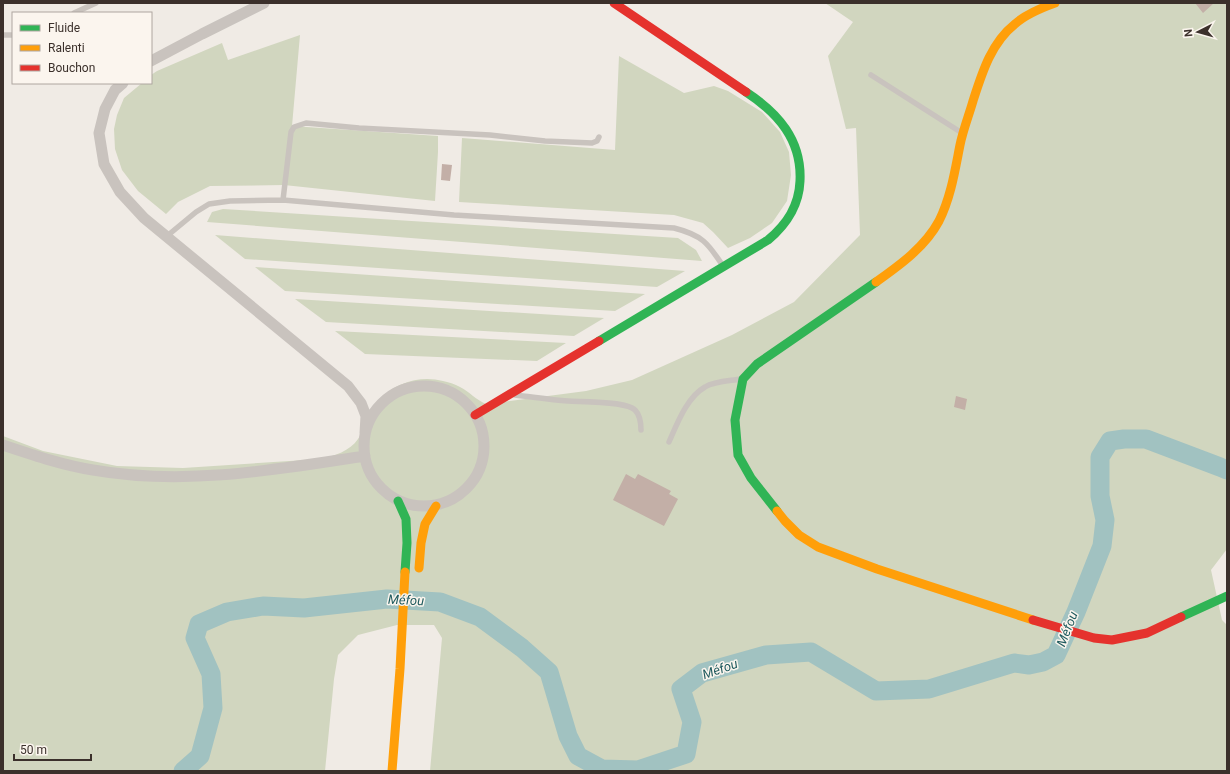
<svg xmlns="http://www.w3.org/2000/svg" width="1230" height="774" font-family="Roboto,sans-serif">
<rect width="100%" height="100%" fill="#f0ebe5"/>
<path fill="#d1d6bf" d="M825 3H1227V549L1211 570 1222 620 1227 625V771H430L442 638 434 625H397L358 635 338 655 334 679 325 771H3V436L43 451 117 466 183 468 321 459C334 456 350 451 358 439 362 434 362 428 365 422 370 415 375 406 381 399 395 382 422 375 443 381 448 382 455 384 460 387 470 392 476 400 486 404L586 391 632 380 732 335 794 302 860 235 856 128 846 129 828 56 853 22Z
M300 35 292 126 438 136V152L435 201 284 185 210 186 178 202 166 214 138 191 122 170 115 149 114 129 117 115 124 98 142 83H151V75L157 71 222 43 228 60Z
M619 56 684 93 714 86 728 91 762 112 780 132 789 152 791 175 787 201 772 223 750 238 728 248 713 232 703 223 674 215 459 202 462 138 615 150Z
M223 209 678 238 696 250 702 261 207 222 212 212Z
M215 235 685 271 657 287 245 259Z
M255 267 645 294 615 311 285 291Z
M295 299 604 318 574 336 326 322Z
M335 331 566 343 537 361 365 354Z"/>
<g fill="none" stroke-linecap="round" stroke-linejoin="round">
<path stroke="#a1c2c1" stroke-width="19" d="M183 771 200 756 213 708 211 674 195 638 199 624 227 612 263 606 304 608 387 599 440 602 480 617 522 648 549 672 568 736 578 756 602 769 638 770 686 754 692 722 681 689 702 673 766 655 811 652 876 691 929 689 1014 663 1029 665 1043 662 1056 655 1076 612 1102 546 1105 520 1100 496V457L1110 441 1124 439H1146L1220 467 1227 470"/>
</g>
<path fill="#c3afa7" d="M1195 3H1214L1203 13Z
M442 164 452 165 450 181 441 180Z
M956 396 967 399 965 410 954 407Z
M626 474 635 479 638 474 671 491 669 494 678 499 664 526 613 500Z"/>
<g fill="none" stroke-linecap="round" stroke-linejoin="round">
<path stroke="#c9c3be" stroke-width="5.5" d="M74 13 96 3
M3 35H13
M871 75 962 133
M283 200 291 132 294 127 306 123 359 128 490 135 545 141 592 143 597 141 599 137
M167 236 196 212 209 204 230 201 283 200 454 215 674 228C702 235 708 243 723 266
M515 395C533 397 550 400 568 401 581 402 626 401 635 410 640 415 641 423 641 430
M669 442C677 424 687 397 705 387 715 381 730 381 741 379"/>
<path stroke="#c9c3be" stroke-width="11" d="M151 61 202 34 264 3
M123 83 115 90 105 109 99 133 104 164 120 192 144 218 348 386 361 403 366 416 365 433
M364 446a60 60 0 1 1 120 0a60 60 0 1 1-120 0Z
M3 445C33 455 62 465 93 470 184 486 275 470 365 456"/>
<path stroke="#30b455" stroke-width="9" d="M599 341 768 240C787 224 799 206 800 181 802 140 778 113 746 92
M398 501 406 519 407 543 405 572
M777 511 751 478 738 455 735 420 743 379 757 364 876 282
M1181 617 1227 596"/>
<path stroke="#ff9f0a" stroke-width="9" d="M876 282C900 265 925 247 939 221 951 197 955 170 960 145 963 130 969 115 973 101 982 73 991 43 1015 24 1026 14 1041 8 1055 3
M777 511 785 521 799 535 818 547 877 569 1033 620
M419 568 421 543 425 524 436 506
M392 771 400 669 405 572"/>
<path stroke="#e5322d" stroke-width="9" d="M614 3 746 92
M475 415 599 341
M1033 620 1094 638 1112 640 1147 633 1181 617"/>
</g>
<g text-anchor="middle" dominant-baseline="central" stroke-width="3" stroke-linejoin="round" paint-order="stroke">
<g font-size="13" font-style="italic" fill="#1f5a5e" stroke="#fbf5ee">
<text transform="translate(406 600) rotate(2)">Méfou</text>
<text transform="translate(1067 629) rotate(-68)">Méfou</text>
<text transform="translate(720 669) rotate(-19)">Méfou</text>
</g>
</g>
<rect width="1230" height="774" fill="none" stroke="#3b302b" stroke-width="8"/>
<rect x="12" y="12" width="140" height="72" fill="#fbf5ee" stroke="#aea6a0"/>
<rect x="20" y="25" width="20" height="6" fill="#30b455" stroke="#aea6a0"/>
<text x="48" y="32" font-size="12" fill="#3b302b">Fluide</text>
<rect x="20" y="45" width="20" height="6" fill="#ff9f0a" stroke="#aea6a0"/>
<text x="48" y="52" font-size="12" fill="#3b302b">Ralenti</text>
<rect x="20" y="65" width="20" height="6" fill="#e5322d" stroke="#aea6a0"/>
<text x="48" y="72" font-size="12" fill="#3b302b">Bouchon</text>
<g transform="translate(1198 32) rotate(264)" stroke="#fbf5ee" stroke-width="3" paint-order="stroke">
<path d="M0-3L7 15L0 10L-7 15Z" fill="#3b302b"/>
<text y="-6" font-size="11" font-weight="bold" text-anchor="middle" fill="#3b302b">N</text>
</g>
<path d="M14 754v6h77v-6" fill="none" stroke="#3b302b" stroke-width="2"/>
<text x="20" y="754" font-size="12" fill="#3b302b" stroke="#fbf5ee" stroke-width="3" paint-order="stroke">50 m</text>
</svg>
